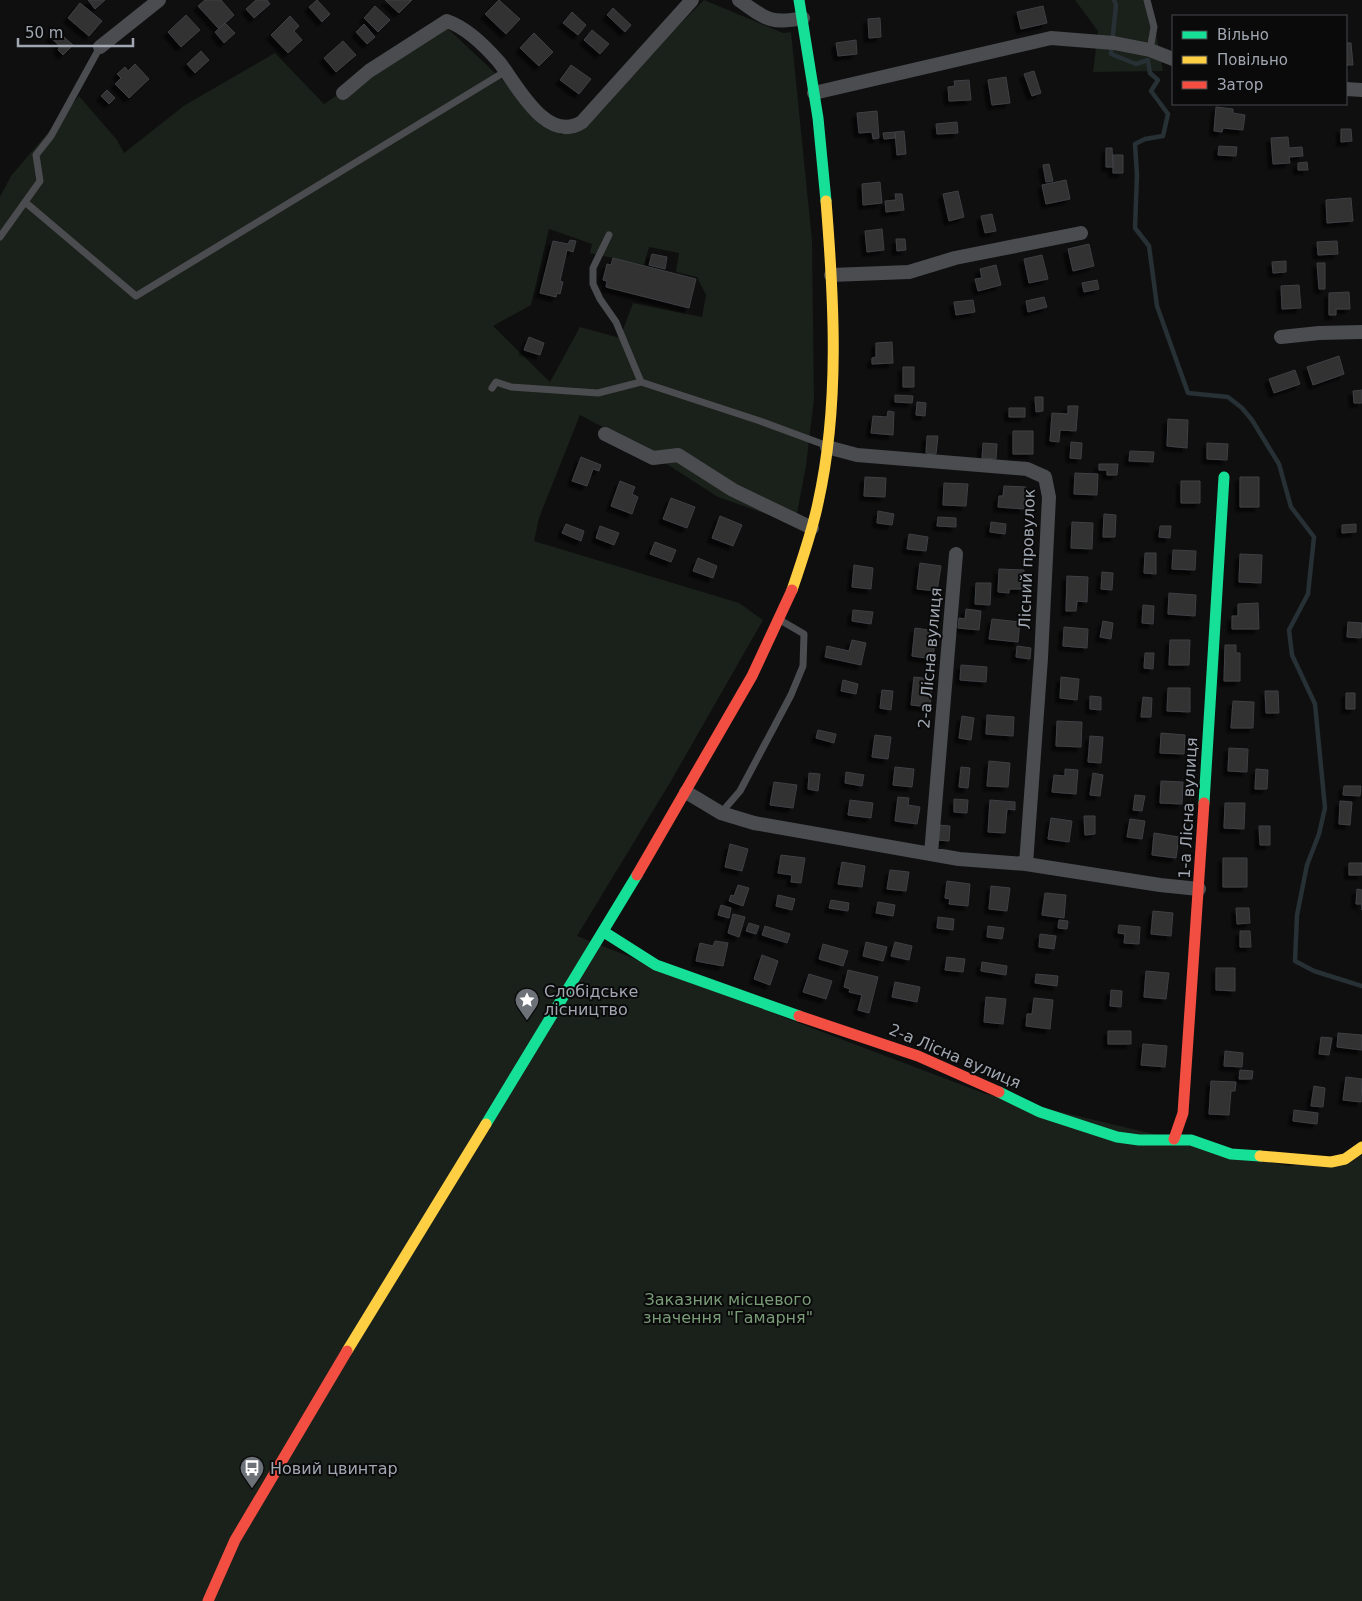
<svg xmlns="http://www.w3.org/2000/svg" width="1362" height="1601" font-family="'DejaVu Sans',sans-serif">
<defs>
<filter id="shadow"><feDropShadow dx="-4.5" dy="4.5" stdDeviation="1" flood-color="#0009"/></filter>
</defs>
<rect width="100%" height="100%" fill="#0f0f10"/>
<path fill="#1a201a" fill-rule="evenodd" d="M704 0 783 33 791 32 812 240 814 399 806 466 795 524 718 497 637 445 580 415 539 518 534 541 739 603 763 620 671 781 577 936 796 1022 986 1094 1288 1166 1362 1155V1601H0V197L11 176 79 96 117 140 124 153 185 105 275 53 324 104 443 24 561 135 582 122ZM549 229 592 244 590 253 644 265 649 247 679 253 676 272 697 277 706 295 702 317 633 303 620 338 580 327 550 382 493 326 531 305Z
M1075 0H1150L1163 71 1093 72 1098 31Z"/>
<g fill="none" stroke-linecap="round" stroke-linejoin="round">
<path stroke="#273034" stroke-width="4.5" d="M1114 0 1116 5 1111 54 1136 64 1148 60 1150 73 1158 80 1151 91 1168 114 1163 136 1145 139 1135 144 1137 175 1135 228 1149 246 1157 306 1188 393 1228 397 1242 408 1252 420 1279 464 1291 507 1314 537 1308 594 1289 630 1292 655 1315 704 1325 808 1319 834 1307 865 1297 915 1295 961 1314 971 1362 986"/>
</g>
<path fill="#303032" stroke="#3e4044" filter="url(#shadow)" d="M88 0H105L95 9Z
M205 0H221L234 15 219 29 198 6Z
M256 0H267L270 4 254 18 246 9Z
M317 0 330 14 322 22 309 7Z
M385 0H412L399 13Z
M499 0 520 19 506 34 485 14Z
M80 3 102 21 89 36 68 18Z
M375 6 390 20 378 32 364 18Z
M1043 6 1047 23 1021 29 1017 12Z
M613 8 631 25 625 32 607 15Z
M572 12 586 25 578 35 563 23Z
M186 15 200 30 181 47 168 32Z
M290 16 299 26 294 31 302 40 288 53 271 35Z
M880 18 881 37 869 38 868 19Z
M225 23 235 33 224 43 215 32Z
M364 24 375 37 367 44 356 32Z
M56 30 73 45 63 55 58 50 60 46 50 37Z
M592 30 609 44 600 54 584 40Z
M534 33 553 52 539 66 520 48Z
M856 40 857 54 838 56 836 43Z
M343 41 356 55 336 72 324 58Z
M1346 43H1351L1353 65H1346Z
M201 51 209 60 195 73 187 64Z
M135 64 149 79 129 98 115 84 121 78 117 74 125 67 128 71Z
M571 65 591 79 579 94 560 80Z
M1034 71 1041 93 1032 96 1024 74Z
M1006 77 1010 103 992 105 988 80Z
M969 80 971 100 949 101 948 87 955 86 954 81Z
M107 90 115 98 109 104 101 96Z
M1216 107 1233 109V113L1245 115 1243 130 1223 128 1222 132 1214 131Z
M877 111 879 138 873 139 872 132 859 133 857 113Z
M957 122 958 133 937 134 936 124Z
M1341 129H1351L1352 141 1341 142Z
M904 131 906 154 897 155 895 132Z
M895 132V138L884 139 883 133Z
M1288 137 1289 148 1302 147 1303 156 1289 157 1290 163 1273 164 1271 138Z
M1219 146 1237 147 1236 156 1218 155Z
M1106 148H1112L1113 167H1106Z
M1113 155H1123V173H1113Z
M1307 162 1308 170H1298V163Z
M1049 164 1053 181 1046 182 1043 165Z
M1066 180 1070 199 1046 204 1042 185Z
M880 182 882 203 863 205 862 184Z
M958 191 964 217 949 221 943 194Z
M895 194H902L904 210 886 212 885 201 896 200Z
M1351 198 1353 221 1327 223 1326 200Z
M992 214 996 231 985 233 981 216Z
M882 229 884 250 867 252 865 231Z
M896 239H905L906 250 897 251Z
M570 240 576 241 573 252 567 250 560 281 563 282 560 294 557 293 556 297 540 293 553 241 568 244Z
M1337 241 1338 254 1318 255 1317 242Z
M1089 244 1094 266 1073 271 1068 249Z
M652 254 667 257 665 269 649 265Z
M1042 255 1048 279 1029 283 1024 259Z
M613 258 696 279 689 308 606 287 607 281 603 280 607 264 611 265Z
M1286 261V272L1273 273 1272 262Z
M1317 263H1325V289H1319Z
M996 265 1001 285 978 291 975 279 982 278 980 269Z
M1097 280 1099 289 1084 292 1082 283Z
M1299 285 1301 308 1282 309 1281 286Z
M1349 292 1350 309H1336V315H1329V293Z
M1044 297 1047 307 1028 312 1026 301Z
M973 300 975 312 956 315 954 302Z
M529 337 544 343 540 355 524 350Z
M892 342 893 363 872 364V358L876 357V343Z
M1339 356 1344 374 1313 385 1307 367Z
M903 367H914V387H903Z
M1295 370 1300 384 1274 393 1269 379Z
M1362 390V403H1354L1353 391Z
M895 395 913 396 912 403 895 402Z
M1035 397H1043V411L1036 412Z
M917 402 926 403 925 416 916 415Z
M1068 406H1078L1076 431 1060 430 1059 442 1050 441 1052 413 1068 414Z
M1009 408H1025V417H1009Z
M888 411 894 412 893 435 871 433 873 416 887 417Z
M1168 419 1188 420 1187 448 1167 446Z
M1013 431H1033V454H1013Z
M927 436H938L936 454 926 453Z
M1071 442 1082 443 1081 459 1070 458Z
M983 443 997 444 996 459 982 458Z
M1207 443 1228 444 1227 460 1207 459Z
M1130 451 1154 452 1153 462 1129 461Z
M581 457 601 465 599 471 593 469 587 486 572 481Z
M1099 464H1118L1117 475H1107V470H1099Z
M1075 473 1098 474 1097 495 1074 494Z
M865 477 886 478 885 497 864 496Z
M1240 477H1259V507H1240Z
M620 481 635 487 632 494 638 497 632 514 611 506Z
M1181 481H1200V503H1181Z
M944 483 968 484 966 506 943 505Z
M1004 486 1026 487 1024 509 998 507 999 496H1003Z
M671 498 695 507 687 528 663 519Z
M878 511 894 514 892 525 877 523Z
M1104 514 1116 515 1115 537H1103Z
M720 516 742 525 733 546 712 538Z
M938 517 956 518V527L937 526Z
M991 522 1006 524 1005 534 990 532Z
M1072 522 1093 523 1092 549 1071 548Z
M566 524 584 531 581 541 562 533Z
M1356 524V532L1342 533V525Z
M600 526 619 533 614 545 596 538Z
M1160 526H1171L1170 538 1159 537Z
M909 534 928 537 926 551 907 549Z
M655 542 676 550 671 562 650 554Z
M1173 550 1196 551 1195 570 1172 569Z
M1145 553H1156V574L1144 573Z
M1240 554 1262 555 1261 583 1239 582Z
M698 558 717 566 713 578 693 571Z
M920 563 941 566 937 591 917 589Z
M854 565 873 568 871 589 852 587Z
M999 569 1024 570 1023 589H1009V593L998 592Z
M1102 572 1113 573 1112 590 1101 589Z
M1067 576 1088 577 1087 602 1077 601 1076 611H1066Z
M976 583H991L990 605 975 604Z
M1169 593 1196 595 1195 616 1168 614Z
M1258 603 1259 629H1232V616H1238V604Z
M1143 605 1154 606 1153 624 1142 623Z
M966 609 981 611 979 630 958 628 959 618 965 619Z
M853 610 873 612 871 624 852 621Z
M992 619 1020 622 1018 642 989 639Z
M1103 621 1113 623 1111 639 1100 637Z
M1348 622 1362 623 1361 638 1347 637Z
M1064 627 1088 629 1087 648 1063 646Z
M915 628 936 631 933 659 912 656Z
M852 640 866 643 861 665 825 657 827 646 849 651Z
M1170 640H1190L1189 665H1169Z
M1225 645H1236V653H1240V681H1224Z
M1017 646 1031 648 1030 659 1016 657Z
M1145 653H1154L1153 669 1144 668Z
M961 665 987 667 986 682 960 680Z
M914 677 933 679 930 707 911 705Z
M1061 677 1079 679 1077 700 1060 698Z
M843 680 858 684 856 694 841 691Z
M1168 688H1190V712L1167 711Z
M882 690 893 691 891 710 880 708Z
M1265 691H1278L1279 713H1266Z
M1346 693H1355V709H1346Z
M1090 696 1101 697V710L1090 709Z
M1143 697 1152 698 1151 717H1141Z
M1233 701 1254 702 1253 728H1231Z
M987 715 1014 717 1013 736 986 734Z
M962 716 974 718 971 740 959 738Z
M1057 721 1082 722 1081 747 1056 746Z
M818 730 836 734 834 743 816 738Z
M1161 733 1185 735 1184 754 1160 753Z
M875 735 891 737 888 759 872 757Z
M1090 736 1103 737 1101 763 1088 762Z
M1229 748 1248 749 1247 772 1228 771Z
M989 761 1010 763 1008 787 987 786Z
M895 767 914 769 912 787 893 785Z
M961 767 970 768 968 788 959 787Z
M1065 769 1078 770 1076 794 1052 792 1054 775 1065 776Z
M1256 769 1268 770 1267 789H1255Z
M846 772 864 775 862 786 845 783Z
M809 773 820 774 818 791 808 789Z
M1093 773 1103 775 1100 796 1090 795Z
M1161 781 1183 782 1182 804 1160 803Z
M774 782 797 785 793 808 770 805Z
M1344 786H1361L1360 796 1343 795Z
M1135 795 1145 796 1142 811 1133 810Z
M898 797 909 798 908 805 920 807 917 824 895 821Z
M954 799 968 800 967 813 954 812Z
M850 800 873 803 871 818 848 815Z
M990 800 1015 802V810L1007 809 1005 833 988 832Z
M1340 801 1352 802 1350 825 1339 824Z
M1225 803H1245L1244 829 1224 828Z
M1084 816H1095V834L1085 835Z
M1051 818 1072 821 1069 842 1048 839Z
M1130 819 1145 821 1142 839 1127 837Z
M939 825 950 826 949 841 937 840Z
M1259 826H1270V845H1260Z
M1154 833 1179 837 1176 858 1152 855Z
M730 844 748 849 742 871 725 867Z
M781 855 805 858 801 883 791 882 792 875 778 873Z
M1223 858H1247V887H1223Z
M842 862 865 866 862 887 838 884Z
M1349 863H1362V875H1349Z
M890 870 909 872 906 891 887 889Z
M947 881 970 884 968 906 949 904 950 899 945 898Z
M738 885 749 888 743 906 729 901 731 895 734 896Z
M991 886 1010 888 1007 911 989 909Z
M1357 889 1362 890V910V904H1356Z
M1045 893 1066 895 1064 918 1042 915Z
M778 895 795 899 792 910 776 906Z
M831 900 849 903 848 911 829 908Z
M878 902 895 905 893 916 876 913Z
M721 905 731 908 729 918 718 915Z
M1236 908H1249L1250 923 1237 924Z
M1153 911 1173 913 1171 936 1151 934Z
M733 914 745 917 739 937 728 933Z
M938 917 954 919 953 930 937 928Z
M1059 920 1068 921 1067 929 1058 928Z
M749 923 759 926 756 934 746 931Z
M1119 925 1140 927 1139 944 1124 943 1125 934 1118 933Z
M765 926 790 934 787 943 762 935Z
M988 926 1004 928 1002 939 987 937Z
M1240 931H1250L1251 947H1240Z
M1040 934 1056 936 1054 949 1039 947Z
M715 941 728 943 723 966 696 961 700 943 713 946Z
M866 942 887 947 883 961 863 956Z
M895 942 912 946 909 960 891 956Z
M823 944 848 951 843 966 819 959Z
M762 955 778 961 770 985 754 979Z
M947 957 965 959 963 972 945 970Z
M982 962 1007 966 1006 975 981 971Z
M1216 968H1235V991L1216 990Z
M848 970 878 977 869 1013 858 1010 862 995 849 992 850 989 844 987Z
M1146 971 1169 973 1166 999 1144 997Z
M809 974 832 981 826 999 803 992Z
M1036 974 1058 976 1057 986 1035 983Z
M895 982 920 987 917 1002 892 997Z
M1111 990 1122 991 1121 1007 1110 1006Z
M986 997 1006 999 1003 1024 984 1022Z
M1034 998 1053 1000 1050 1029 1026 1026 1027 1014H1032Z
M1108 1031H1131V1044H1108Z
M1338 1033 1362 1035V1050L1337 1047Z
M1321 1037 1332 1038 1329 1055 1319 1054Z
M1143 1044 1167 1046 1165 1067 1141 1065Z
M1225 1051 1243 1053 1242 1067 1224 1066Z
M1240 1070 1253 1071 1252 1079H1239Z
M1346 1077 1362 1079 1361 1102 1343 1100Z
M1211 1081 1236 1082 1235 1091H1231L1229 1115 1209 1114Z
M1314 1086 1325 1088 1323 1107 1311 1106Z
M1294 1110 1318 1113 1317 1124 1293 1121Z"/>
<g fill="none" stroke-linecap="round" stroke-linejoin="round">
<path stroke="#4a4c4f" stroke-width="7" d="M1147 0 1154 27 1150 50
M25 202 136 296 506 71
M609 235 593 268V284L600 299 616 322 641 382
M0 237 40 181 36 155 51 136 100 47
M492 388 496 382 511 387 598 393 641 382 760 421 825 445
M721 813 740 791 791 695 803 666 804 634 780 620"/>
<path stroke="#4a4c4f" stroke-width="14" d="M739 0C765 18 770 25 803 18
M100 47 159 0
M1346 89 1362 90
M343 93 369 71 447 21C467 28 486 47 499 62 516 83 546 145 582 122L692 0
M814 93 1051 38 1114 43 1150 50 1173 59
M831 275 909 272 955 258 1081 233
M1281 337 1319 333 1362 332
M605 434 653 458 678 455 733 490 812 528
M827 447 857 455 1027 469 1045 477 1049 497 1041 658 1026 864
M686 792 721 813 754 823 959 859 1026 864 1160 885 1199 889
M931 854 956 554"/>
<path stroke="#16e098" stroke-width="11" d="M799 0 818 118 826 201
M1204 803 1224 477
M604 932 656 965 799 1016
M999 1092 1040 1112 1117 1137 1139 1140H1191L1231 1154 1260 1156
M486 1124 637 875"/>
<path stroke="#ffcf43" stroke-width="11" d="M792 590C802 561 812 532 818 503 840 405 834 300 826 201
M1260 1156 1331 1162 1345 1159 1362 1147
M347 1351 486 1124"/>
<path stroke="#f24e42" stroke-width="11" d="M637 875 752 676 792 590
M799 1016 918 1056 999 1092
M1174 1139 1183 1113 1204 803
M208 1601 235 1540 347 1351"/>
</g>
<defs>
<symbol id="sight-pin" viewBox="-11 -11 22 30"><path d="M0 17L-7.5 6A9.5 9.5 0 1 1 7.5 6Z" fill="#6d7279" stroke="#0a0a0b"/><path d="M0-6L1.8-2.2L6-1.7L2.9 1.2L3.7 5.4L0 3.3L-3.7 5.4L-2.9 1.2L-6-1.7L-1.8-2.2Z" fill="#fff"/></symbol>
<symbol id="bus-pin" viewBox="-11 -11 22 30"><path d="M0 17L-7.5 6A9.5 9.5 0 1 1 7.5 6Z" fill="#6d7279" stroke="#0a0a0b"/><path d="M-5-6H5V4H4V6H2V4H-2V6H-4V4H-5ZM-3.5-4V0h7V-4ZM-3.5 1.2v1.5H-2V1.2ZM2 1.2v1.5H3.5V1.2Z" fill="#fff"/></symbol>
</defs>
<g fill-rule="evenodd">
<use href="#sight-pin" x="513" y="986" width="28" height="38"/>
<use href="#bus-pin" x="238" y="1454" width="28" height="38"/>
</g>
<g text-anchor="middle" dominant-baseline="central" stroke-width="4" stroke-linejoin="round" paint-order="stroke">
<g font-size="16" fill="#a0a7b1" stroke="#0a0a0b">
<text transform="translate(1027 559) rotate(-88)">Лісний провулок</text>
<text transform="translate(930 658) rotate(-85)">2-а Лісна вулиця</text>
<text transform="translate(1188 808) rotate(-87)">1-а Лісна вулиця</text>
<text transform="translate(955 1056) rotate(23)">2-а Лісна вулиця</text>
</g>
<g font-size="16" fill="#a0a7b1" stroke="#0a0a0b" text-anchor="start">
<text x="544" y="991">Слобідське<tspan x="544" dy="18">лісництво</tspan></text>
<text x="270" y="1468">Новий цвинтар</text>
</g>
<g font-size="16" fill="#799c77" stroke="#0a0a0b">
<text x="728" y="1299">Заказник місцевого<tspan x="728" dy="18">значення "Гамарня"</tspan></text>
</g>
</g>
<rect x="1172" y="15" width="175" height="90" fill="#0a0a0b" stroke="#46494d"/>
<rect x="1182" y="31" width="25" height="8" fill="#16e098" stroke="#46494d"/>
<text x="1217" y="40" font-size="15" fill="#a0a7b1">Вільно</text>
<rect x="1182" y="56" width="25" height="8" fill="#ffcf43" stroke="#46494d"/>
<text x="1217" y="65" font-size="15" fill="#a0a7b1">Повільно</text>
<rect x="1182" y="81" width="25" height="8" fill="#f24e42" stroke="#46494d"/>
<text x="1217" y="90" font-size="15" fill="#a0a7b1">Затор</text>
<path d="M18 38v8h115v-8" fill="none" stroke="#a0a7b1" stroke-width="2.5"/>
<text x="25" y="38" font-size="15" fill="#a0a7b1" stroke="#0a0a0b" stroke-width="4" paint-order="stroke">50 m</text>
</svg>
